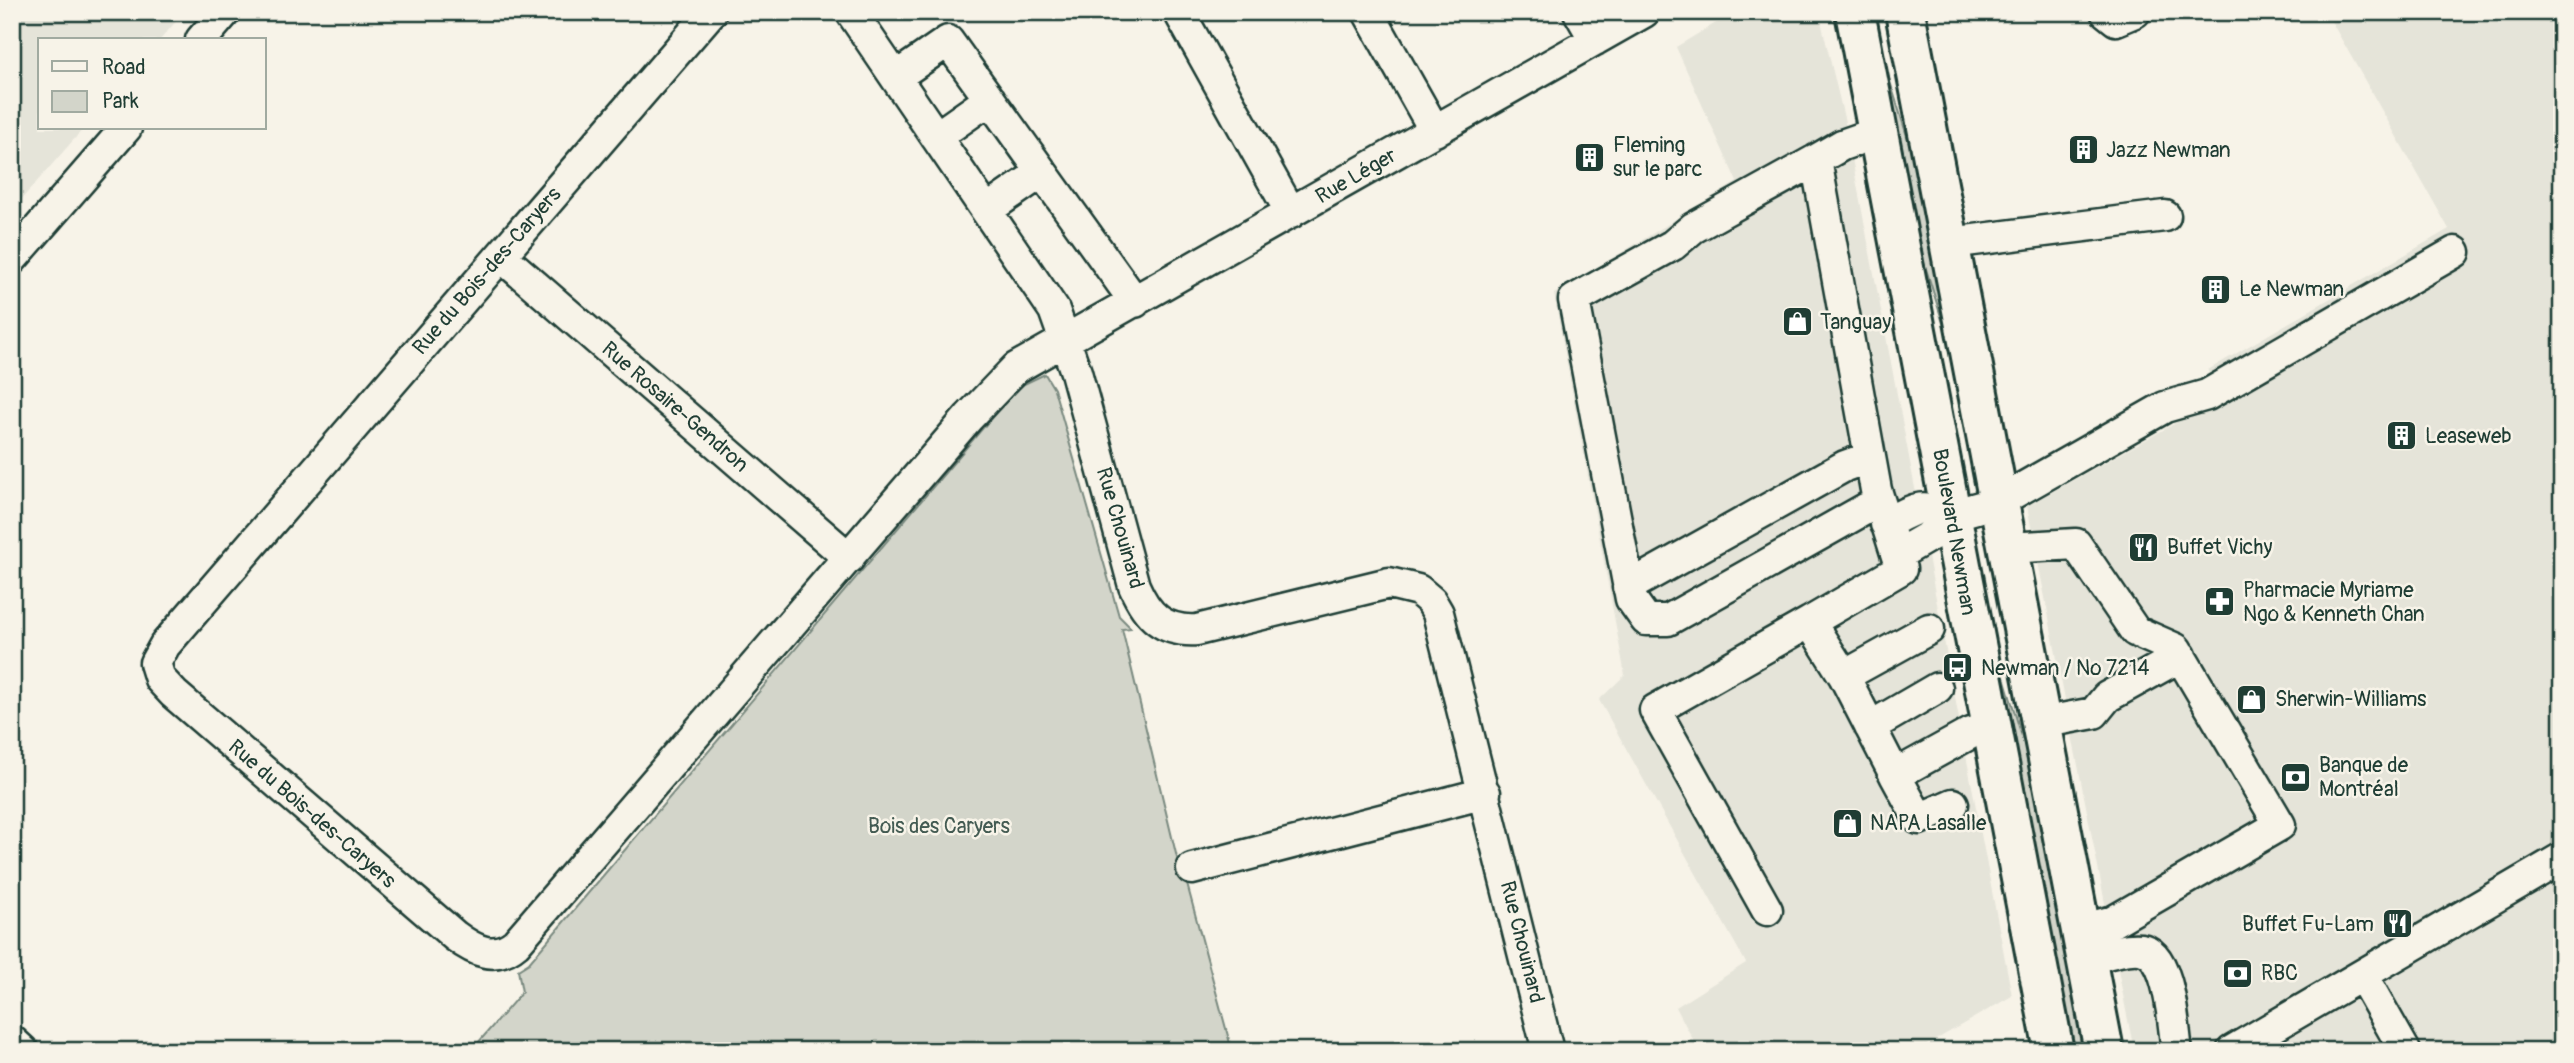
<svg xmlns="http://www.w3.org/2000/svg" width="2574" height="1063" font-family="Pangolin,sans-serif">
<rect width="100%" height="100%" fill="#f7f3e8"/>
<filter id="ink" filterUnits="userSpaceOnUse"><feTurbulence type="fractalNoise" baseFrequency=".0143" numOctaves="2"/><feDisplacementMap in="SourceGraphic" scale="14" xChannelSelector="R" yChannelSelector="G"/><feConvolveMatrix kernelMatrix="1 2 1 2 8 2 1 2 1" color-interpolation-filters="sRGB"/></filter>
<g filter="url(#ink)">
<path fill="#e5e4d9" d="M12 12H184L160 40H40V128H84L12 210Z
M1734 12 1819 13 1845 122 2012 996 1916 1051H1699L1676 1007 1746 963 1599 700 1625 675 1554 294 1737 182 1676 47Z
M2326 12H2562V1051H2134L2027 506 2224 396 2208 370 2449 229Z"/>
<path fill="#d3d5ca" stroke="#79897f" stroke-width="2" d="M1885 72H1887L1917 168 1947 325 1944 326 1914 231Z
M1045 374 1054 389 1119 616 1131 628 1122 629 1177 858 1187 884 1232 1051H471L522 992 518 970 529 963 1010 396 1024 384Z
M1998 667H2001L2029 760 2086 1051H2075L2070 1037Z"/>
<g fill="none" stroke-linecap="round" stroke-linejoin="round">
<defs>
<path id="minor" d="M711 12 165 645 155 663 160 679 174 694 455 936C475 951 495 961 516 943L969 417 1016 368 1644 12
M851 12 1054 310 1076 372 1134 586C1147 616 1163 632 1197 630L1389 583 1418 590 1431 601 1438 613 1548 1051
M1179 12 1291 213
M1368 12 1435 131
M1579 12 1595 40
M2106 12 2116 20 2135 12
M201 40 225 12
M896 77 948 41 1135 302
M1879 132 1842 145 1816 160 1876 490 1901 569 1810 622 1844 676 1895 775
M936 137 990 99
M1816 160 1693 228 1673 245 1574 300 1631 599 1646 620H1668L1867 508 1880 505
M987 210 1042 172
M1950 243 2165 216
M501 256 849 558
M12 259 126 128
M1886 524C1914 509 1920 502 1951 515
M2006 548 2076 544 2135 631 2176 649 2280 825 2114 921 2080 930
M1897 555 1933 534 1951 515 1998 502 2165 407 2207 395 2455 252
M1628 587 1845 466 1870 457
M1844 676 1929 629
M2040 723 2094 713 2107 697 2181 656
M1870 727 1937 688
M1953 804 1919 819 1895 775 1971 733 1991 727
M1192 869 1485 793
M1767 910 1655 710 1810 622
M2086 960C2102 956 2123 947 2140 949 2171 952 2173 1026 2177 1051
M2362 975 2405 1051
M12 1041 23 1051
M2232 1051 2562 858"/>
<path id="major" d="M1855 12 2054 1051
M1905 12 2104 1051"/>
</defs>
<use href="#minor" stroke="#1f3d34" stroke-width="35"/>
<use href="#major" stroke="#1f3d34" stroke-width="44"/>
<use href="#minor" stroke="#f7f3e8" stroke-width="30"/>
<use href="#major" stroke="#f7f3e8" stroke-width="38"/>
</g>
</g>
<defs>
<symbol id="building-square" viewBox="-11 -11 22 22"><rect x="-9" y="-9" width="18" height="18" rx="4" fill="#1f3d34" stroke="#f7f3e8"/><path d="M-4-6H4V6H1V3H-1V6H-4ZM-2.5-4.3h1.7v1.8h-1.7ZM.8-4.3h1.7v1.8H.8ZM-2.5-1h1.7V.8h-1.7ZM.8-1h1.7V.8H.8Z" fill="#fff"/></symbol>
<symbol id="shop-square" viewBox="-11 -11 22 22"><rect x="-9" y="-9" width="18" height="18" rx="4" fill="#1f3d34" stroke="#f7f3e8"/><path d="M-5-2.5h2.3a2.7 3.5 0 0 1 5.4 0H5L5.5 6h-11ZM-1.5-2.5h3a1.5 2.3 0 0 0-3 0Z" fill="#fff"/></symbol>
<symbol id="restaurant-square" viewBox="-11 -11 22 22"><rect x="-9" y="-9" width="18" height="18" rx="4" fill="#1f3d34" stroke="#f7f3e8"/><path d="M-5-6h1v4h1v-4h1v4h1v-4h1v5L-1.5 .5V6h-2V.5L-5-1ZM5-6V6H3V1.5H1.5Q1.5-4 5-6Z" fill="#fff"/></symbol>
<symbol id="pharmacy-square" viewBox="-11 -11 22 22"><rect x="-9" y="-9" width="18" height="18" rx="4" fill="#1f3d34" stroke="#f7f3e8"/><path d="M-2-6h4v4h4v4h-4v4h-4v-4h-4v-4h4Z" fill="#fff"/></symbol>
<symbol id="bus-square" viewBox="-11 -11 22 22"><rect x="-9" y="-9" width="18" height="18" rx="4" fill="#1f3d34" stroke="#f7f3e8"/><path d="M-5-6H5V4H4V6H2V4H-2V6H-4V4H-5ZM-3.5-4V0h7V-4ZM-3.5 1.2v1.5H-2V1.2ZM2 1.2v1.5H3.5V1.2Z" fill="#fff"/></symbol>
<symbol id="bank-square" viewBox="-11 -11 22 22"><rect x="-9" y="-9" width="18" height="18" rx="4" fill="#1f3d34" stroke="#f7f3e8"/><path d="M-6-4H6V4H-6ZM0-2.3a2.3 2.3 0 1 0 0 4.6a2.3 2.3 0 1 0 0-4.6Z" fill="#fff"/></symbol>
</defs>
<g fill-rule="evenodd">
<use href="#building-square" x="2066" y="132" width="35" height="35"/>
<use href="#building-square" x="1572" y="140" width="35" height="35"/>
<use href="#building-square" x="2198" y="272" width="35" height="35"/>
<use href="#shop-square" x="1780" y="304" width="35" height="35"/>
<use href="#building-square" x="2384" y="418" width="35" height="35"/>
<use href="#restaurant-square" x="2126" y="530" width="35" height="35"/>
<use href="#pharmacy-square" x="2202" y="584" width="35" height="35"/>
<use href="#bus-square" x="1940" y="650" width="35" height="35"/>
<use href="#shop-square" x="2234" y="682" width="35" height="35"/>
<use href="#bank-square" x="2278" y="760" width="35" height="35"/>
<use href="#shop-square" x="1830" y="806" width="35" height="35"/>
<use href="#restaurant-square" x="2380" y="906" width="35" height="35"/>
<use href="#bank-square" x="2220" y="956" width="35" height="35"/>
</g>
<g text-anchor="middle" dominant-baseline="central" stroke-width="5" stroke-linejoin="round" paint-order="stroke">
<g font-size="21" fill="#1f3d34" stroke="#f7f3e8" text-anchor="start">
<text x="1613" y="145">Fleming<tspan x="1613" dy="24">sur le parc</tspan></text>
<text x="2106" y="150">Jazz Newman</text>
<text x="2239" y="289">Le Newman</text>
<text x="1820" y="322">Tanguay</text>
<text x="2425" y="436">Leaseweb</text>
<text x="2167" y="547">Buffet Vichy</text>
<text x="2243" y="590">Pharmacie Myriame<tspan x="2243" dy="24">Ngo &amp; Kenneth Chan</tspan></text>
<text x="1981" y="668">Newman / No 7214</text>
<text x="2275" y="699">Sherwin-Williams</text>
<text x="2319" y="765">Banque de<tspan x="2319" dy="24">Montréal</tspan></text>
<text x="1870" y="823">NAPA Lasalle</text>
<text x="2374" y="924" text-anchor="end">Buffet Fu-Lam</text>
<text x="2261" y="973">RBC</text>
</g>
<g font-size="21" fill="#1f3d34" stroke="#f7f3e8">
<text transform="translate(1356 176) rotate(-30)">Rue Léger</text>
<text transform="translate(487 271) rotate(-49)">Rue du Bois-des-Caryers</text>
<text transform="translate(675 407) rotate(41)">Rue Rosaire-Gendron</text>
<text transform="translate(1120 528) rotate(74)">Rue Chouinard</text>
<text transform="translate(1954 532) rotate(80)">Boulevard Newman</text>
<text transform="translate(312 814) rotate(41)">Rue du Bois-des-Caryers</text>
<text transform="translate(1522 942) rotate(76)">Rue Chouinard</text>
</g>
<g font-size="21" fill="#435b52" stroke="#f7f3e8">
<text x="939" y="826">Bois des Caryers</text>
</g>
</g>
<rect width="2574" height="1063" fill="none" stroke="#f7f3e8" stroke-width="42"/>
<rect x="21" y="21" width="2532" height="1021" fill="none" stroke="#1f3d34" stroke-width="2.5" filter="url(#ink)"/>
<rect x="38" y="38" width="228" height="91" fill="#f7f3e8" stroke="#a1aaa0" stroke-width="2"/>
<rect x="52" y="61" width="35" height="10" fill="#f7f3e8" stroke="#a1aaa0" stroke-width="2"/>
<text x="102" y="74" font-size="21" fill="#1f3d34">Road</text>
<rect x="52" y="91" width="35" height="21" fill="#d3d5ca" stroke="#a1aaa0" stroke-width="2"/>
<text x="102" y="108" font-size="21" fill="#1f3d34">Park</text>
</svg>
